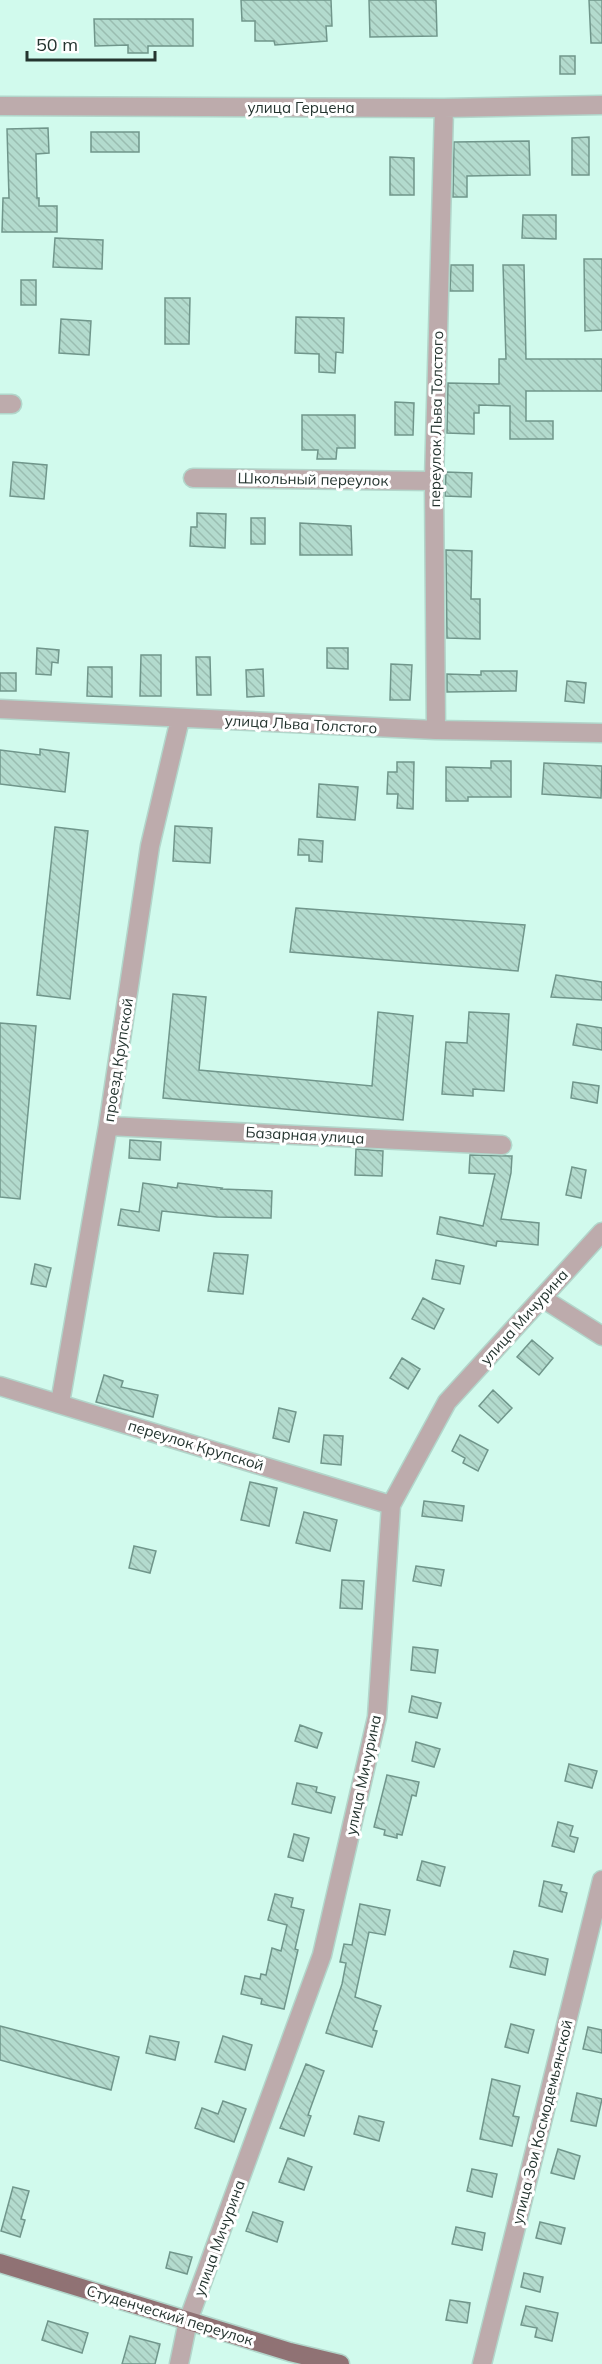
<svg xmlns="http://www.w3.org/2000/svg" width="602" height="2364" font-family="Mulish,sans-serif">
<defs>
<pattern id="building-back-hatch" width="6" height="6" patternUnits="userSpaceOnUse" patternTransform="scale(1.5)"><rect width="6" height="6" fill="#b3dbce"/><path d="M-1 5l2 2M0 0l6 6M5-1l2 2" fill="none" stroke="#9abdb1"/></pattern>
</defs>
<rect width="100%" height="100%" fill="#d1faed"/>
<path fill="url(#building-back-hatch)" stroke="#70968b" stroke-width="1.5" d="M241 0H331L332 26H326L327 41 275 45 274 41H255V21H242Z
M369 0H436L437 36 370 37Z
M589 0H602V43H591Z
M94 19H193V46H148V53H128V45L95 46Z
M560 56H575V74H560Z
M48 128 49 153 36 154 37 198H39V206H57V232H2L3 198H9L7 129Z
M91 132H139V152H91Z
M589 137V175H572V138Z
M529 141 530 175 467 176V197H453L454 142Z
M390 157 414 158V195H390Z
M523 215H556V239L522 238Z
M55 238 103 240 102 269 53 267Z
M584 259H602V330L585 331Z
M451 265H473V291H450Z
M503 265H524L526 359H602V391H526V421H553V439H510V406L479 405V413H474V434L447 433 448 383 499 384V359H506Z
M21 280H36V305H21Z
M165 298H190L189 344H165Z
M296 317 344 318 343 353 336 352 335 373 319 372V354L295 353Z
M61 319 91 321 89 355 59 353Z
M395 402 414 403 413 435H395Z
M302 415H355V448H337L336 459H317L318 450H302Z
M13 462 47 465 44 499 10 496Z
M446 472 472 473 471 497 445 496Z
M197 513 226 514 225 548 190 546 191 527H197Z
M251 518H265V544H251Z
M300 523 351 526 352 555H300Z
M446 550 472 551 471 599H480V639L447 638Z
M37 648 59 650 58 663 52 662 51 675 36 674Z
M327 648H348V669L327 668Z
M141 655H161V696H140Z
M196 657H210L211 695H197Z
M391 664 412 665 410 700H390Z
M88 667H112V697L87 696Z
M263 669 264 696 247 697 246 670Z
M481 671H517L516 691 447 692V674L481 675Z
M0 673H16V691H0Z
M567 681 586 683 584 703 565 701Z
M40 749 69 753 65 792 0 784V750L40 755Z
M491 761H511V797H468V801H446V767L491 768Z
M397 762H414L413 809 397 808 398 794H387L388 772H397Z
M544 763 602 766 601 798 542 794Z
M319 784 358 787 355 820 317 817Z
M175 826 212 828 210 863 173 861Z
M55 827 88 831 70 999 37 995Z
M299 839 323 841 322 862 309 861V855H298Z
M296 908 525 925 518 971 290 952Z
M556 975 602 982V1000L551 997Z
M173 994 206 997 199 1070 372 1086 378 1012 413 1016 403 1120 163 1098Z
M469 1012 509 1014 504 1091 473 1089V1096L442 1094 446 1042 467 1043Z
M0 1023 36 1026 20 1199 0 1197Z
M577 1024 602 1028V1050L573 1045Z
M573 1082 599 1086 597 1103 571 1098Z
M130 1140 161 1142 160 1160 129 1158Z
M356 1149 383 1151 382 1176 355 1175Z
M470 1155 512 1156 511 1173 501 1219 539 1223 538 1245 497 1241 496 1246 437 1234 440 1217 483 1226 495 1174 469 1173Z
M572 1167 586 1170 581 1198 566 1195Z
M143 1183 177 1188 178 1183 222 1188 221 1189 272 1191 271 1218 217 1217 162 1211 159 1231 118 1225 121 1209 139 1212Z
M214 1253 248 1255 243 1294 208 1291Z
M436 1260 464 1266 460 1284 432 1279Z
M35 1264 51 1268 46 1287 31 1284Z
M423 1298 444 1309 434 1329 412 1319Z
M532 1340 553 1358 539 1375 517 1357Z
M402 1358 420 1369 408 1389 390 1378Z
M104 1375 123 1381 121 1387 158 1395 153 1417 96 1402Z
M493 1390 512 1408 498 1423 479 1406Z
M279 1408 296 1412 289 1442 273 1438Z
M324 1435 343 1436 341 1465 321 1463Z
M460 1435 488 1450 478 1471 463 1463 465 1458 452 1451Z
M250 1482 277 1488 269 1526 241 1520Z
M424 1501 464 1506 462 1521 422 1516Z
M304 1512 337 1520 330 1551 296 1543Z
M134 1546 156 1551 150 1573 129 1568Z
M416 1566 444 1570 441 1586 413 1581Z
M342 1580 364 1581 362 1609 340 1608Z
M413 1647 438 1650 435 1673 411 1670Z
M412 1696 441 1703 437 1718 409 1712Z
M300 1725 322 1733 317 1748 295 1741Z
M416 1742 440 1749 434 1767 412 1761Z
M569 1764 597 1771 592 1788 565 1781Z
M387 1775 419 1782 416 1796 412 1795 402 1835 397 1834V1838L384 1835 385 1830 374 1827Z
M297 1783 317 1787 316 1792 335 1797 331 1813 292 1804Z
M558 1822 573 1826 570 1836 578 1838 574 1852 552 1846Z
M294 1834 309 1838 303 1861 288 1857Z
M422 1861 445 1867 440 1886 417 1880Z
M544 1881 562 1885 560 1891 567 1893 562 1912 539 1906Z
M275 1894 293 1898 291 1907 304 1910 295 1949 298 1950 284 2009 261 2004 262 1999 241 1994 245 1976 260 1979 261 1974 266 1975 272 1948 281 1951 287 1925 268 1920Z
M360 1904 390 1910 385 1935 369 1932 355 1997 381 2006 373 2030 377 2031 372 2047 326 2033 342 1984 346 1963 340 1962 344 1944 352 1945Z
M514 1951 548 1959 545 1975 510 1967Z
M511 2024 534 2030 528 2053 505 2047Z
M0 2026 119 2057 111 2090 0 2060Z
M588 2027 602 2030V2053L583 2049Z
M150 2036 179 2042 175 2060 146 2053Z
M223 2036 252 2045 245 2070 215 2062Z
M306 2064 324 2071 308 2115 311 2116 304 2136 280 2128Z
M492 2079 520 2086 513 2116 519 2117 512 2146 480 2139Z
M577 2093 602 2099 596 2126 571 2121Z
M223 2101 246 2109 234 2142 195 2128 202 2108 218 2114Z
M359 2116 384 2122 379 2141 354 2134Z
M558 2149 580 2156 574 2179 551 2173Z
M288 2158 312 2167 304 2190 279 2182Z
M472 2169 497 2174 492 2197 467 2191Z
M13 2187 29 2191 21 2219 25 2220 20 2237 1 2231Z
M253 2212 283 2222 277 2242 246 2231Z
M540 2222 565 2228 561 2244 536 2238Z
M456 2227 485 2233 482 2250 452 2244Z
M170 2252 192 2257 187 2274 166 2268Z
M524 2273 543 2277 540 2292 521 2287Z
M450 2300 470 2303 467 2323 446 2320Z
M526 2306 558 2313 552 2341 535 2337 537 2328 521 2325Z
M48 2321 88 2333 82 2353 42 2340Z
M130 2336 160 2344 155 2364H122Z"/>
<g fill="none" stroke-linecap="round" stroke-linejoin="round">
<defs>
<path id="minor" d="M0 106 444 108 602 105
M0 404H12
M193 478 434 481
M0 709 436 730 602 733
M436 730 434 481 444 108
M108 1126 502 1145
M542 1298 602 1336
M0 1386 391 1505
M60 1403 108 1126 150 846 180 719
M179 2364 188 2321 322 1955 377 1717 391 1505 447 1402 602 1232
M482 2364 602 1880"/>
<path id="major" d="M0 2263 290 2352 340 2364"/>
</defs>
<use href="#minor" stroke="#b2d6cb" stroke-width="21"/>
<use href="#major" stroke="#b2d6cb" stroke-width="21"/>
<use href="#minor" stroke="#bdabac" stroke-width="18"/>
<use href="#major" stroke="#907274" stroke-width="18"/>
</g>
<g text-anchor="middle" dominant-baseline="central" stroke-width="6" stroke-linejoin="round" paint-order="stroke">
<g font-size="15" fill="#24342f" stroke="#fff">
<text x="301" y="107">улица Герцена</text>
<text transform="translate(436 419) rotate(-89)">переулок Льва Толстого</text>
<text transform="translate(313 479) rotate(1)">Школьный переулок</text>
<text transform="translate(301 724) rotate(3)">улица Льва Толстого</text>
<text transform="translate(118 1060) rotate(-81)">проезд Крупской</text>
<text transform="translate(305 1135) rotate(3)">Базарная улица</text>
<text transform="translate(524 1317) rotate(-48)">улица Мичурина</text>
<text transform="translate(196 1445) rotate(17)">переулок Крупской</text>
<text transform="translate(363 1775) rotate(-78)">улица Мичурина</text>
<text transform="translate(542 2122) rotate(-76)">улица Зои Космодемьянской</text>
<text transform="translate(219 2238) rotate(-70)">улица Мичурина</text>
<text transform="translate(170 2315) rotate(17)">Студенческий переулок</text>
</g>
</g>
<path d="M27 51v9h128v-9" fill="none" stroke="#24342f" stroke-width="3"/>
<text x="36" y="51" font-size="18" fill="#24342f" stroke="#ffffff" stroke-width="4.5" paint-order="stroke">50 m</text>
</svg>
